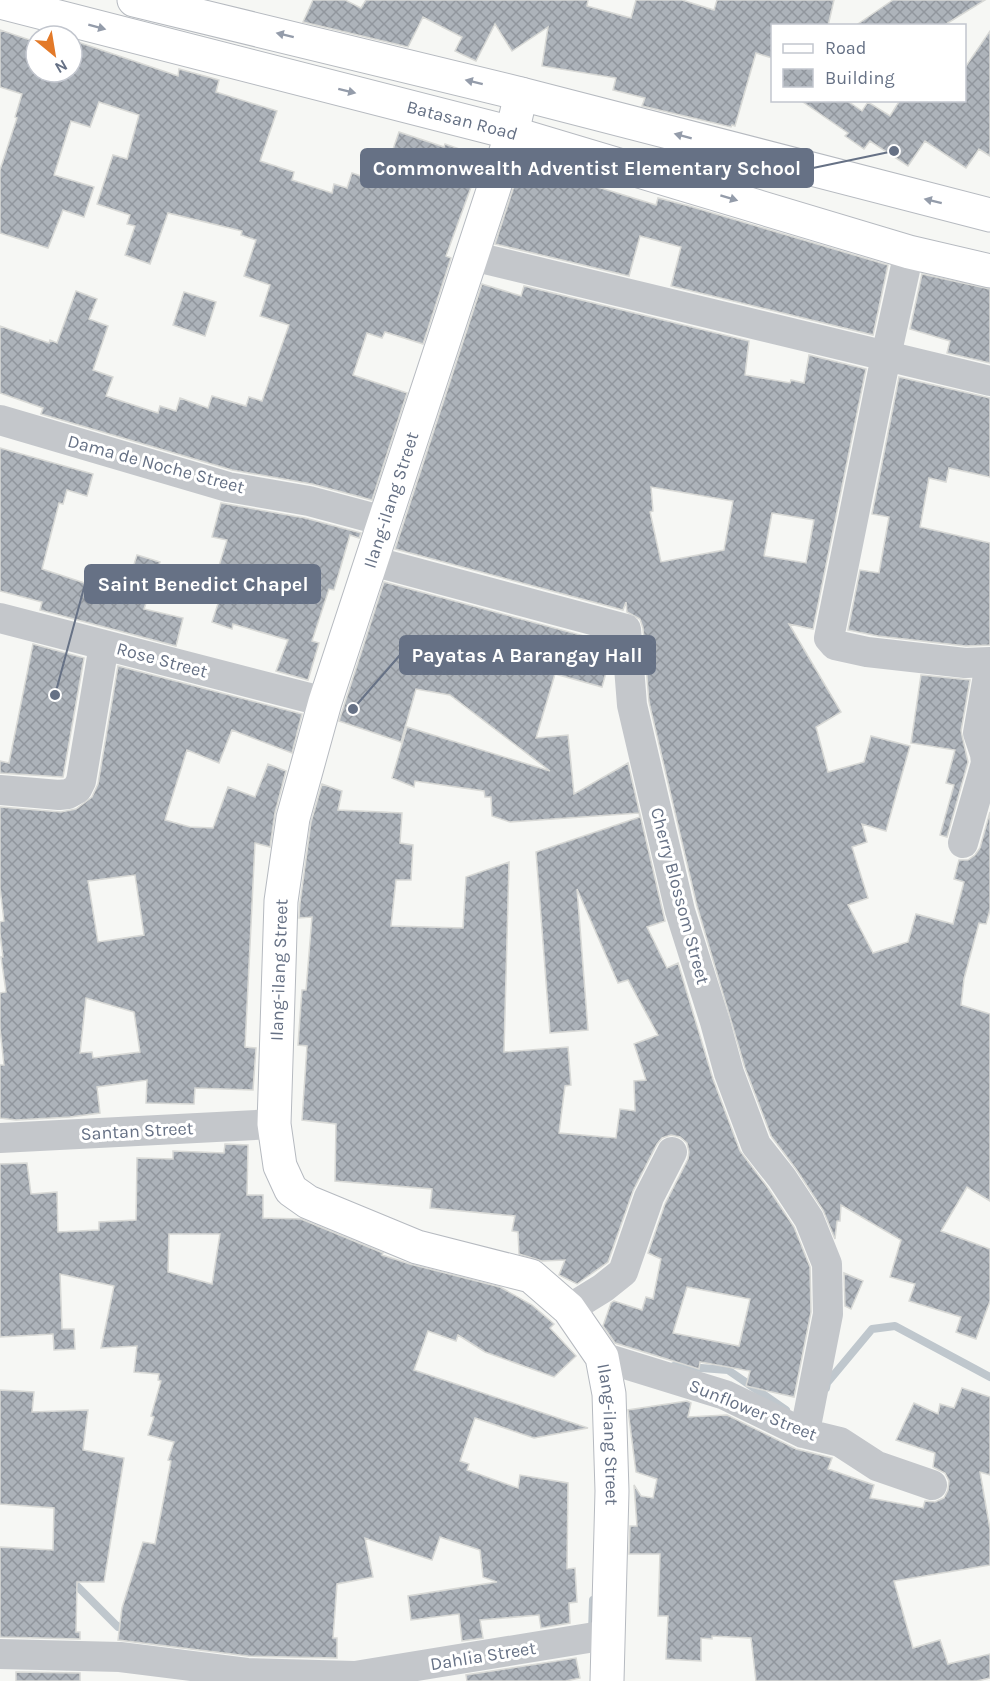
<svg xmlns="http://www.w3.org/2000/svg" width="990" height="1681" font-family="Karla,sans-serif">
<defs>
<pattern id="building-cross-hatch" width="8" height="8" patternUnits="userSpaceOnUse" patternTransform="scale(1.5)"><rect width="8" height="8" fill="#adb3ba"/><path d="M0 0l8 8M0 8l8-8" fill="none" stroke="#91969d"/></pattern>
</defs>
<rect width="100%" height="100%" fill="#f6f7f4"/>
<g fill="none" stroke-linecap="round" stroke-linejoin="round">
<path stroke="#bfc7cd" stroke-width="8" d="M674 1366 728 1370 786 1410
M826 1388 827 1383 872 1329 895 1326 990 1377
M66 1586 76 1585 118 1627 129 1626
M592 1632 593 1600"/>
</g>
<path fill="url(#building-cross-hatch)" stroke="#d8d9d6" stroke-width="1.5" fill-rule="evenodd" d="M313 0H345L361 8 366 0H588L587 6 631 18 636 0H682L714 10 717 0H834L828 26H772V58L756 53 735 126 732 125 731 127 642 106 645 98 613 90 616 78 542 66 548 27 512 51 495 24 476 61 455 51 462 37 423 17 408 47 303 22Z
M893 0H985L943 26H855Z
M0 30 36 42V72H72V40L178 76 179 69 219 80 216 92 277 111 260 161 294 172 292 180 332 193 334 184 347 188 352 173 373 180 382 155 390 158 399 132 444 147 445 144 482 157 446 256 451 258 423 344 385 332 382 338 367 333 353 375 407 393 372 500 312 484 232 470 41 414 43 408 0 393V326L49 343 50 340 57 343 76 291 97 299 89 319 108 326 93 370 113 377 106 396 158 413 160 406 176 411 180 398 208 408 212 396 246 406 249 397 262 401 289 325 260 316 270 285 244 276 256 240 241 235 242 231 168 213 150 264 125 255 135 226 127 224 130 215 97 204 113 155 127 159 139 115 99 102 90 127 71 121 54 175 94 187 84 217 63 210 48 248 0 233V170L17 118 15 117 22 94 0 87Z
M990 31V156L979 149 966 168 925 141 908 166 870 141 864 149 845 136 848 133 800 100H846L862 111 868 102 890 116 900 100H964V69Z
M562 176 656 205 658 198 689 206 888 265 873 335 671 286 681 247 640 236 629 276 495 244 516 180 535 186 537 178 559 185Z
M922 274 990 289V363L947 353 950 341 910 329Z
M482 284 521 296 524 286 749 341 745 375 790 383 791 380 804 383 809 355 866 369 813 629 789 624 841 712 816 727 828 772 864 762 871 736 910 746 886 831 862 824 867 842 852 847 868 898 848 905 873 953 908 942 916 914 953 924 964 882 954 879 959 860H968L975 855 980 848 990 812V910L986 924 979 923 964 979 961 1005 990 1014V1201L967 1187 941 1231 990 1249V1301L976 1339 956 1332 961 1317 909 1301 915 1284 890 1277 901 1240 841 1205 840 1221H837L835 1239 823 1210 796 1169 771 1136 745 1068 697 906 649 702 643 628 640 619 627 612 626 602 623 610 395 549ZM651 487 733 501 724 550 661 562 650 512 653 511ZM772 513 814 520 806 563 764 556Z
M184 292 216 302 205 336 173 325Z
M899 377 990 398V477L949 468 946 482 929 478 920 527 990 543V645L966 646 878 636 848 630 860 570 879 573 889 517 872 514Z
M0 448 93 474 87 496 67 490 63 504 59 503 42 569 124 596 137 555 160 562 144 609 183 618 176 646 40 610 42 602 0 591Z
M221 503 305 518 361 533 359 538 350 535 334 590 329 589 312 641 319 643 308 680 276 671 288 640 233 624 232 629 212 622 228 573 218 569 227 540 212 537Z
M384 582 610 643 611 655 602 687 555 674 536 738 568 735 574 794 628 763 665 921 647 927 667 968 678 963 713 1079 740 1151 768 1188 794 1227 810 1267 811 1312 794 1397 746 1386 750 1371 700 1362 699 1369 615 1343 603 1326 611 1303 614 1301 642 1310 646 1297 653 1299 661 1259 648 1253 665 1204 688 1159 689 1152 687 1143 680 1137 671 1135 662 1138 657 1144 633 1191 608 1262 577 1284 559 1275 565 1260 542 1261 519 1254 518 1232 512 1231 515 1216 430 1208 432 1189 335 1181 336 1124 302 1120 307 1046 298 1045 302 990H306L312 917 299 918 300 903 311 822 322 784 342 791 338 810 402 813 400 843 413 845 411 880H396L391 926 463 928 466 877 509 862 504 1052 568 1047 571 1085 565 1086 559 1133 616 1138 620 1109 635 1111 634 1081 646 1080 634 1044 658 1035 628 980 618 983 577 889 588 1030 550 1033 536 852 640 817 639 813 510 822 492 816 491 797H485L484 791 415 781 414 787 392 778 407 727 550 771 450 695 416 689 401 742 339 721ZM687 1287 750 1299 739 1346 673 1333Z
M33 644 84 658 63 777 0 773V761L9 763Z
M118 666 302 714 292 753 232 730 219 763 187 750 165 820 190 827 213 828 228 787 255 797 268 764 286 771 275 813 270 847 255 843 245 1047 256 1048 253 1090 195 1088 194 1104 146 1103 147 1080 97 1087 100 1113 70 1117 16 1120 0 1118V1065H4L0 1028V993L6 992 1 957H3L0 933V922L4 921 0 888V807L61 812 76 809 92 797 98 784ZM135 875 144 935 98 942 88 881ZM86 998 134 1012 140 1052 93 1058 92 1052 80 1053Z
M921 675 970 680 961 731 968 762 947 837 940 835 954 785 946 783 955 750 911 743Z
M225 1144 248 1145 247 1195H263V1218L301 1219 383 1253 382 1255 410 1264 500 1287 532 1305 554 1324 550 1328 576 1356 554 1377 485 1352 458 1335 456 1341 428 1331 414 1370 588 1428 534 1438 475 1418 460 1461 469 1464 467 1470 518 1488 520 1475 568 1483 567 1569 575 1568 577 1602 569 1603 570 1623 541 1628 539 1615 480 1620 483 1638 462 1641 459 1614 411 1620 408 1596 497 1582 483 1577 480 1550 440 1537 432 1560 365 1538 373 1577 337 1584 333 1638H337V1658L248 1656 118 1640 122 1608 143 1542 155 1544 171 1461 168 1460 174 1442 148 1435 154 1417 151 1416 161 1381 158 1380 159 1374 134 1372 137 1346 101 1348 114 1286 60 1274 62 1329H74L75 1349 54 1350 53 1334 0 1337V1164L27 1163 31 1194 57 1192 58 1232 99 1230V1222L136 1220 137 1158 173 1159V1151L224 1153ZM169 1234H220L212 1284 168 1272Z
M844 1273 863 1281 851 1309 845 1306Z
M962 1388 990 1397V1475L980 1472 990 1529V1565L894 1581 913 1648 940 1640 948 1664 990 1654V1678L977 1681H756L751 1638 712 1636V1639L701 1638V1661L666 1659 668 1616H658L660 1554H629L630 1526H637L634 1485 641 1496 653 1498 657 1479 636 1472 628 1410 687 1401 691 1403 688 1417 727 1415 796 1449 832 1458 828 1469 874 1485 870 1498 923 1508 925 1501 935 1502 944 1498 948 1490 949 1481 945 1473 933 1467 935 1453 896 1440 914 1403 938 1414 940 1404 954 1408Z
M0 1390 34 1392 32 1412 88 1410 83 1450 124 1458 104 1582H77L76 1632H80V1639L0 1637V1547L53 1550 54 1508 0 1504Z
M576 1658 580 1678 566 1681H467L466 1675Z
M16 1672 80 1673V1681H16Z"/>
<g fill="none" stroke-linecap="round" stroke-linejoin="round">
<defs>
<g id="secondary">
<path d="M134 0 521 94 990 215"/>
<path id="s1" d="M0 2 512 133 909 252 990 271"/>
<path id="s2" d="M521 94 512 133 325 702 293 818 281 901 274 1124 280 1166 291 1190 308 1202 417 1247 531 1276 569 1309 602 1357 609 1394 612 1491 607 1681"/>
</g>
</defs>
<use href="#secondary" stroke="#b6bac0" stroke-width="35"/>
<path stroke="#c4c7cb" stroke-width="30" d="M909 252 886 356 829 638 835 645 867 652 965 663 990 662
M472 256 990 381
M0 420 228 487 309 501 384 521
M372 561 626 629 632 705 680 911 715 1022 729 1073 756 1145 782 1178 809 1219 827 1264 828 1314 806 1426 803 1433
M0 618 325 702
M0 790 59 795 68 794 77 789 81 781 104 645
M963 843 986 763 985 754 978 733 990 664
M0 1138 274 1124
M569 1309 603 1288 623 1272 649 1197 672 1152
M602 1357 725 1395 803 1433 840 1442 877 1466 932 1485
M0 1654 120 1657 247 1673 355 1676 607 1635"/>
<use href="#secondary" stroke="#fff" stroke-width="33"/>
</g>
<defs><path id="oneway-solid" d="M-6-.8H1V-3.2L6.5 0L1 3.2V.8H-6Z" transform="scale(1.5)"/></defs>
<g fill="#949caa">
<use href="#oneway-solid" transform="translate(97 27) rotate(15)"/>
<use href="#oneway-solid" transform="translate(285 35) rotate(-166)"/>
<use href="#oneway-solid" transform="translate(474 82) rotate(-166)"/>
<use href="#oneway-solid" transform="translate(347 91) rotate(14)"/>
<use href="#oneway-solid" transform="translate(683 136) rotate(-165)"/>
<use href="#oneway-solid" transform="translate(729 198) rotate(17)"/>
<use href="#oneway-solid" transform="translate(933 201) rotate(-166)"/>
</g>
<g text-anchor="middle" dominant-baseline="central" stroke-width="6" stroke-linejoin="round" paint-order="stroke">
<g font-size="18" fill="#667185" stroke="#fff">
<text stroke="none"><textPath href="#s1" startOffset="477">Batasan Road</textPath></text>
<text transform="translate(156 464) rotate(15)">Dama de Noche Street</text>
<text transform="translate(391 500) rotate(-72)">Ilang-ilang Street</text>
<text transform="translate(162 660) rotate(15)">Rose Street</text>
<text transform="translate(680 896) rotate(75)">Cherry Blossom Street</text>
<text transform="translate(279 970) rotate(-88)">Ilang-ilang Street</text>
<text transform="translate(137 1131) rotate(-3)">Santan Street</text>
<text transform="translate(753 1410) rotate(22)">Sunflower Street</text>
<text stroke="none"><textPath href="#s2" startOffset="1578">Ilang-ilang Street</textPath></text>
<text transform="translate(483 1656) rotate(-9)">Dahlia Street</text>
</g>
</g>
<path fill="none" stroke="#667185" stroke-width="2" d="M894 151L813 168M55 695L85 584M353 709L400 655"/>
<g fill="#667185" stroke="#fff" stroke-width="2">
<circle cx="894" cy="151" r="6"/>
<circle cx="55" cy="695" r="6"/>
<circle cx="353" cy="709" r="6"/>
</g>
<g fill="#667185" stroke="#667185" stroke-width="2">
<rect x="361" y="149" width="452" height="38" rx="6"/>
<rect x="85" y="565" width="235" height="38" rx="6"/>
<rect x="400" y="636" width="255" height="38" rx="6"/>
</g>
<g font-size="20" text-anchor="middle" font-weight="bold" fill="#fff">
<text x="587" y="175">Commonwealth Adventist Elementary School</text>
<text x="203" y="591">Saint Benedict Chapel</text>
<text x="527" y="662">Payatas A Barangay Hall</text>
</g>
<rect x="771" y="24" width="195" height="78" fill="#ffffff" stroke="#c2c6ce" stroke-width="1.5"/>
<rect x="783" y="44" width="30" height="9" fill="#ffffff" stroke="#c2c6ce" stroke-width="1.5"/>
<text x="825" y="54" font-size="18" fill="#667185">Road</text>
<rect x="783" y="69" width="30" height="18" fill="url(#building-cross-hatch)" stroke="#c2c6ce" stroke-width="1.5"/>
<text x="825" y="84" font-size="18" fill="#667185">Building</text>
<g transform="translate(54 54) rotate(150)"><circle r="28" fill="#ffffff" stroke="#c2c6ce" stroke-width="1.5"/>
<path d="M0-4.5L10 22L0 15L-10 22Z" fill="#e37928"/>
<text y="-9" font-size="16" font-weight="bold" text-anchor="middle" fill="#667185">N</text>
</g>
</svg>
